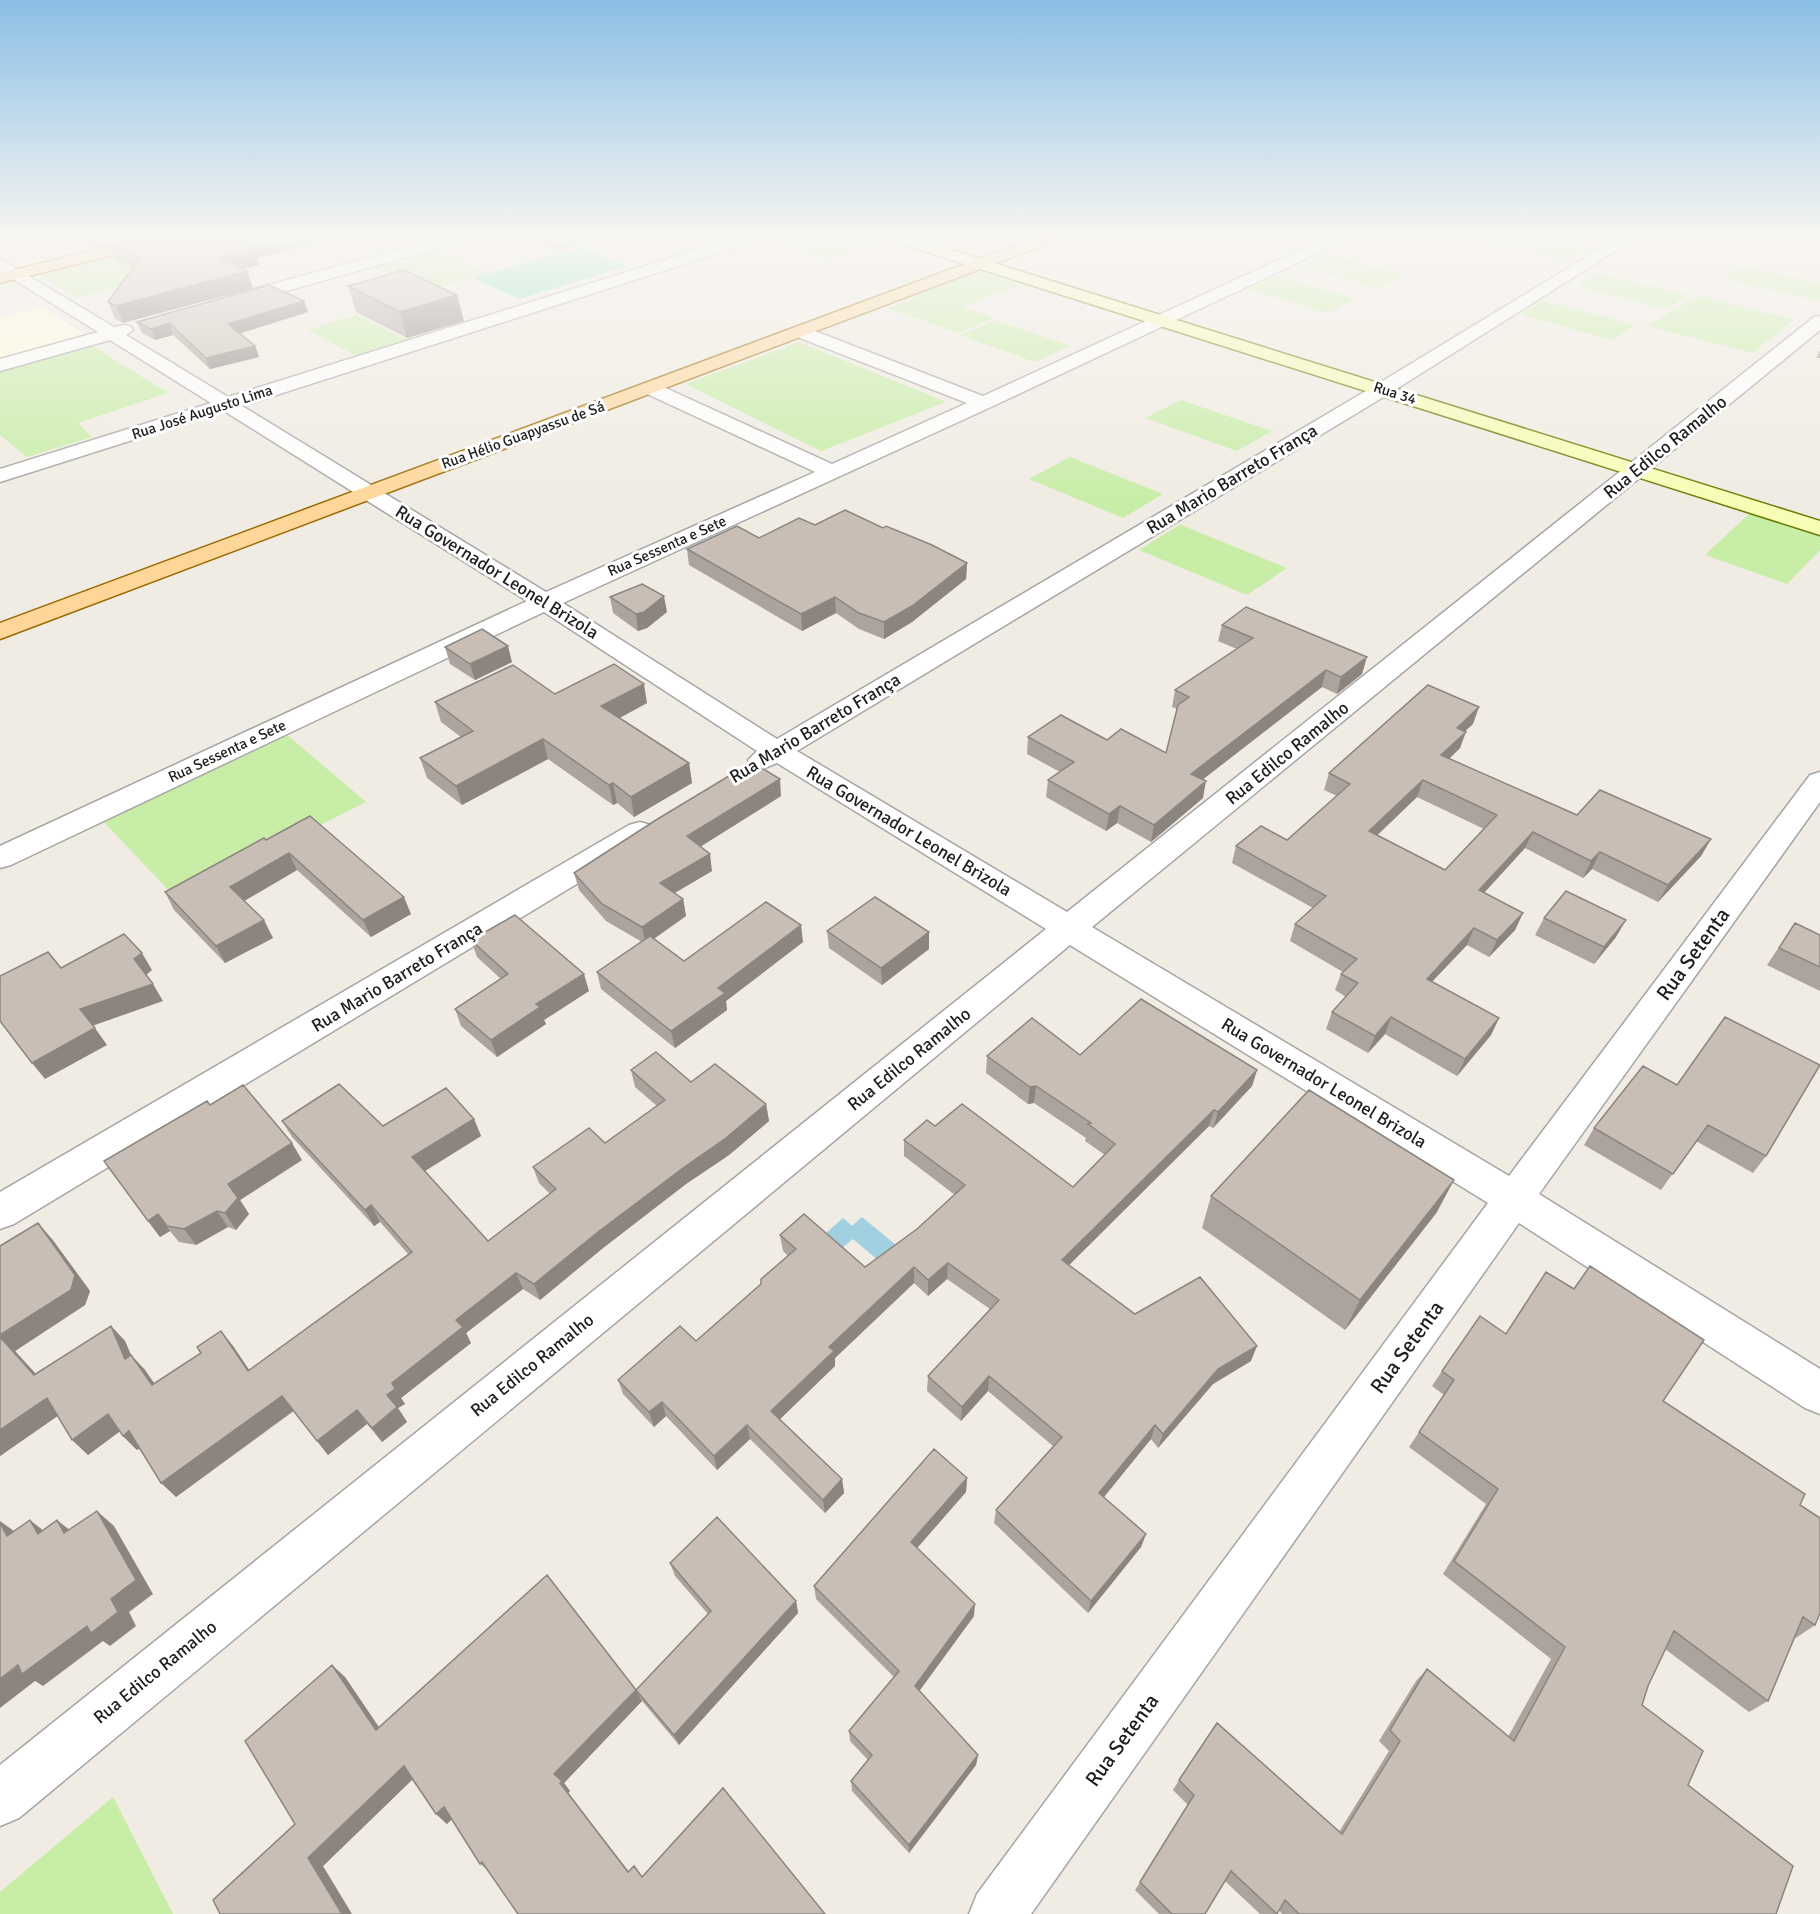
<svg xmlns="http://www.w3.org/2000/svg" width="1820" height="1914" font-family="Signika,sans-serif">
<rect width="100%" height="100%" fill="#f0ece3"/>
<path fill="#feffdd" d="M43 307 86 336 0 359V318Z"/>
<path fill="#c7eda6" d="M815 239H883L885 240 826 260 790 247Z
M1480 239H1599L1563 260Z
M436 251 488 273 423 292 372 268Z
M1326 254 1404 275 1378 288 1299 266Z
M112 256 152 278 77 298 38 274Z
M1742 266 1820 284V301L1723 279Z
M979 271 1021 284 963 307 994 318 958 333 888 308 924 294 920 293Z
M1597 273 1687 295 1667 309 1576 286Z
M1276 276 1356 299 1328 313 1248 289Z
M1697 296 1794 320 1752 353 1648 326Z
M1543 301 1635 325 1613 340 1520 315Z
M356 315 407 340 357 356 308 330Z
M996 320 1071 346 1035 362 960 335Z
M799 342 946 402 821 451 686 384Z
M93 346 168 393 78 423 92 437 27 457 0 435V372Z
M1181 400 1272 431 1237 451 1145 418Z
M1070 457 1163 494 1123 518 1029 479Z
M1750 513 1820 536V550L1787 584 1705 555Z
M1181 524V525L1287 568 1247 595 1139 550Z
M286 734 366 802 176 898 101 819Z
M113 1797 173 1914H0V1892Z"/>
<path fill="#7de3bf" d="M580 247 627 266 519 299 473 278Z"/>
<path fill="#a1d0e0" d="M862 1217 896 1245 879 1261 853 1239 842 1248 825 1234 843 1218 852 1226Z"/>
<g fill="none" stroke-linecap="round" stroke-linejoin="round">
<defs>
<path id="street" d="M437 239H462L460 242 240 304H228L226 300 228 296Z
M732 239H755L753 242 242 406 546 592 815 472 643 392 641 388 643 384H657L832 464 967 403 795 336 792 332 795 328H807L983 396 1324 239H1344L1342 242 991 407 563 603 777 739 1376 385 1616 239H1634L1390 393 797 751 1067 912 1814 317 1820 316V330L1092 927 1509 1176 1810 775 1820 772V802L1539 1194 1820 1369V1414L1805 1408 1519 1223 1031 1914H969L977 1894 1488 1203 1070 945 19 1818 0 1826V1765L1046 929 777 763 762 769 752 766 748 760 757 751 544 612 11 865 0 868V846L527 601 224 411 0 482V469L211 403 110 340 0 371V359L98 332 0 271V259L114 327 124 325 130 326 133 330 126 335 228 397Z
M640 822 651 825 655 832 651 839 14 1224 0 1229V1192L629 825Z"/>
<path id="secondary" d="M893 239H917L1820 521V535L895 242Z"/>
<path id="primary" d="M142 239H169L167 242 0 283V273Z
M1032 239H1054L1052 242 0 639V623Z"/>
</defs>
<use href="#street" stroke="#a5a5a5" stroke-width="3"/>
<use href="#secondary" stroke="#697a00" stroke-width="3"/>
<use href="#primary" stroke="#986a00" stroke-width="3"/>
<use href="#street" fill="#fff" fill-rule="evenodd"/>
<use href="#secondary" fill="#f7fdb4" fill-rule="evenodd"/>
<use href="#primary" fill="#ffd699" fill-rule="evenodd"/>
</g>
<path fill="#aca39d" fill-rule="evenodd" d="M78 239H352L335 244 327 240 257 258 259 265 244 269 247 271 253 288 123 323 115 319 108 302 133 268 113 258 108 245 95 248Z
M531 239H601L584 245 579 243 560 252Z
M348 286 464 321 407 338 356 312Z
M308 312 240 333 255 346 259 357 210 369 173 335 155 340 142 333 137 322Z
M1820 350V358H1816Z
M815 525 883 528 967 563 966 579 912 622 884 639 859 629 836 613 802 631 689 565 687 549 759 538Z
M610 597 667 612 647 628 638 631 613 613Z
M1222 625 1362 674 1337 694 1322 687 1203 779V798L1151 842 1117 823 1106 831 1046 797 1048 780 1060 772 1027 754 1028 737 1107 740 1166 753 1177 709 1172 707 1175 690 1237 649 1218 641Z
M445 647 512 662 475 680 450 664Z
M555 694 647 703 620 718 689 763 692 783 634 817 617 803 613 805 548 759 462 805 427 778 420 758 461 737 441 722 435 702Z
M1473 724 1465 731 1460 748 1449 759 1577 815 1711 839 1701 856 1658 902 1592 869 1583 878 1525 848 1484 893 1523 913 1515 930 1489 957 1467 945 1432 982 1499 1018 1491 1035 1457 1076 1385 1034 1368 1053 1326 1029 1332 1012 1346 997 1335 990 1341 974 1343 972 1290 941 1295 924 1313 908 1232 863 1236 846 1287 840 1337 796 1324 790 1329 773ZM1417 797 1484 829 1445 870 1377 835Z
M781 796 700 847 712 871 674 893 683 899 686 916 654 939 684 961 803 942 726 1001 727 1010 675 1048 601 989 597 972 642 942 606 921 579 890 574 873Z
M266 840 411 914 371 937 297 870 244 901 273 938 225 963 174 910 165 892Z
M1544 918 1616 937 1594 964 1535 935Z
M1795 923 1820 935V991L1767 965Z
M827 931 929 932V949L882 985 829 948Z
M471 940 589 991 544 1020 546 1024 497 1057 461 1026 455 1009 501 979 477 957Z
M1080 1055 1257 1070 1252 1086 1213 1128 1209 1126 1069 1265 1135 1314 1251 1361 1213 1384 1158 1448 1151 1439 1103 1497 1146 1534 1141 1547 1088 1613 994 1523 996 1510 1053 1446 988 1391 961 1421 927 1391 928 1376 990 1309 947 1279 928 1296 914 1283 835 1358V1366L780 1419 842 1479 844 1493 825 1513 750 1439 717 1470 666 1416 654 1427 623 1394 618 1380 696 1341 761 1284 788 1256 783 1251 780 1235 865 1267 917 1229 955 1195 904 1156V1140L935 1126 1073 1187 1105 1155 1085 1141 1086 1138 1034 1103 1028 1104 986 1073 987 1056Z
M631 1070 691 1082 766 1104 769 1121 729 1155 686 1184 603 1248 540 1300 523 1289 466 1333 471 1343 401 1398 405 1404 398 1408 407 1422 382 1442 367 1424 328 1455 294 1411 176 1497 140 1448 137 1450 123 1436 120 1431 88 1455 57 1416 0 1456V1246L52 1239 90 1291 85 1305 15 1351 36 1374 111 1326 125 1341 131 1355 145 1370 154 1384 201 1353 221 1331 233 1346 249 1370 408 1254 380 1222 374 1226 292 1137 282 1121 383 1126 474 1119 481 1136 425 1171 488 1241 550 1194 539 1183 533 1167 605 1143 657 1106 635 1087Z
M1677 1085 1766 1156 1753 1173 1696 1141 1661 1190 1584 1145 1594 1128Z
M210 1105 302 1160 240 1200 249 1214 236 1230 228 1227 196 1245 179 1242 170 1231 160 1237 148 1221Z
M1211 1196 1437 1212 1345 1330 1202 1228Z
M1590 1266 1663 1401 1800 1505 1815 1625 1796 1638 1795 1637 1768 1701 1749 1712 1665 1649 1648 1686 1642 1705 1688 1785 1776 1914H1282L1279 1910 1276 1914H1260L1225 1881 1205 1914H1159L1135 1890 1188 1805 1173 1790 1179 1780 1339 1832 1389 1751 1379 1741 1416 1681 1427 1669 1508 1737 1551 1659 1443 1574 1486 1504 1409 1447 1444 1395 1432 1386 1442 1371 1505 1333 1573 1289Z
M967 1478 966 1492 917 1548 974 1616 919 1691 978 1755 976 1765 909 1853 852 1791 851 1781 868 1760 850 1741 849 1731 894 1677 816 1599 814 1586Z
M670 1563 796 1601 798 1613 679 1745 642 1701 564 1783 570 1791 568 1793 629 1872 642 1877 825 1914 488 1870 480 1864 452 1819 447 1824 436 1814 412 1780 323 1866 295 1824 345 1677 379 1727 636 1690 708 1614 675 1576Z"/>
<path fill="#8c857f" d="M91 239H131L107 241 108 245 95 248Z
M263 239H327V240L257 258 259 265 224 275 218 258 244 244Z
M333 239H352L335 244Z
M558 239H579V243L560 252Z
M583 239H601L584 245Z
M247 271 253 288 123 323 116 306Z
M457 295 464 321 407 338 400 312Z
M304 301 308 312 232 336 228 324Z
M169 323 173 335 155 340 151 329Z
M255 346 259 357 210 369 206 358Z
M967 563 966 579 912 622 884 639V622Z
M664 596 667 612 647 628 638 631 636 614Z
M835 597 836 613 802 631 801 614Z
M508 646 512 662 475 680 470 664Z
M1367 657 1362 674 1337 694 1341 677Z
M1326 670 1322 687 1188 791 1191 774Z
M644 684 647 703 606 725 601 706Z
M1479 707 1473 724 1451 744 1457 728Z
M1466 732 1460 748 1435 772 1441 755Z
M543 739 548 759 462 805 456 786Z
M689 763 692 783 634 817 631 797Z
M780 779 781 796 690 853 687 836Z
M1423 780 1417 797 1364 848 1369 831Z
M1206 781 1203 798 1151 842 1154 825Z
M613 783 617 803 613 805 609 785Z
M1120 806 1117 823 1106 831 1109 814Z
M1533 832 1525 848 1471 907 1479 890Z
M1711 839 1701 856 1658 902 1668 885Z
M1600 852 1592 869 1583 878 1591 861Z
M289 853 297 870 239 904 230 887Z
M710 854 712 871 663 900 660 883Z
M404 897 411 914 371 937 363 920Z
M683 899 686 916 646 944 642 927Z
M1523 913 1515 930 1489 957 1497 940Z
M264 920 273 938 225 963 216 946Z
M1626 920 1616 937 1594 964 1604 947Z
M801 925 803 942 726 1001 727 1010 675 1048 671 1031 718 988Z
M1474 928 1467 945 1419 995 1427 979Z
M929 932V949L882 985 881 968Z
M142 953 152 970 145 976 134 959Z
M584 974 589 991 544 1020 546 1024 497 1057 491 1040 536 1004Z
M153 984 163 1001 92 1026 80 1009Z
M1391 1017 1385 1034 1368 1053 1375 1036Z
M1499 1018 1491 1035 1457 1076 1465 1059Z
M95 1028 107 1045 45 1079 32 1063Z
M1257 1070 1252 1086 1213 1128 1218 1112Z
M1036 1086 1034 1103 1028 1104 1030 1087Z
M766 1104 769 1121 729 1155 686 1184 603 1248 540 1300 534 1284 598 1232Z
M1214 1110 1209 1126 1059 1275 1062 1260Z
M474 1119 481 1136 420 1174 412 1157Z
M292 1143 302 1160 240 1200 249 1214 236 1230 225 1213 228 1184Z
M1454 1180 1437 1212 1345 1330 1360 1300Z
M371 1205 380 1222 374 1226 365 1210Z
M217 1211 228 1227 196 1245 184 1229Z
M158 1214 170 1231 160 1237 148 1221Z
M38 1223 52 1239 90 1291 85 1305 15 1351 50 1390 34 1375 0 1337Z
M948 1263 947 1279 928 1296V1280Z
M914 1267V1283L835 1358V1366L774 1425 771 1411 829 1347Z
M516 1273 523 1289 466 1333 471 1343 401 1398 392 1383 456 1320Z
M111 1326 125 1341 139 1374 125 1359Z
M221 1331 233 1346 260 1386 248 1371Z
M1257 1346 1251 1361 1213 1384 1158 1448 1163 1434 1218 1369Z
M131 1355 145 1370 166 1400 152 1385Z
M989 1376 988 1391 961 1421 962 1407Z
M395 1389 405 1404 398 1408 407 1422 382 1442 372 1428 387 1395Z
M282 1396 294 1410 176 1497 161 1483Z
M47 1398 62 1413 0 1456V1430Z
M662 1402 666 1416 654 1427 649 1412Z
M357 1410 367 1424 328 1455 317 1441Z
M108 1414 123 1429 88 1455 72 1440Z
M747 1425 750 1439 717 1470 714 1456Z
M1155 1425 1151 1439 1096 1507 1099 1493Z
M129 1431 144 1446 137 1450 123 1436Z
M967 1478 966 1492 911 1555V1542Z
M842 1479 844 1493 825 1513 823 1500Z
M97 1511 114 1526 153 1594 129 1612 136 1626 110 1646 103 1641 43 1686 35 1681 0 1708V1679L111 1599Z
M30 1520 49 1535 38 1534Z
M57 1520 76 1535 64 1533Z
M0 1521 18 1534 10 1540 0 1523Z
M1146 1534 1141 1547 1088 1613 1091 1601Z
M796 1601 798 1613 679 1745 674 1735Z
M975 1604 974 1616 915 1697V1686Z
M332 1665 345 1677 388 1741 376 1730Z
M636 1690 642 1701 564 1783 570 1791 568 1793 635 1880 628 1872 554 1774Z
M978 1755 976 1765 909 1853V1845Z
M404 1766 415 1777 323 1866 352 1914H342L308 1858Z
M444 1807 455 1816 447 1824 436 1814Z"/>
<path fill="#c8beb6" stroke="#8c857f" stroke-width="1.5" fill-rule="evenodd" d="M116 239H263L244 244 254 249 218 258 247 271 116 306 108 302 140 258 107 241Z
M404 270 457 295 400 312 348 286Z
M269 285 304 301 228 324 255 346 206 358 169 323 151 329 137 322Z
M845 510 883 528 886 526 932 545 967 563 912 606 884 622 859 613 835 597 801 614 687 549 737 526 759 538 799 518 815 525Z
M642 584 664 596 644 612 636 614 610 597Z
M1246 607 1367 657 1341 677 1326 670 1191 774 1206 781 1154 825 1120 806 1109 814 1048 780 1074 762 1028 737 1061 715 1107 740 1121 729 1166 753 1178 705 1189 697 1175 690 1253 638 1222 625Z
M482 629 508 646 470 664 445 647Z
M614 664 644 684 601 706 689 763 631 797 613 783 609 785 543 739 456 786 420 758 473 731 435 702 513 665 555 694Z
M1428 685 1479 707 1457 728 1466 732 1441 755 1577 815 1600 790 1711 839 1668 885 1600 852 1591 861 1533 832 1479 890 1523 913 1497 940 1474 928 1427 979 1499 1018 1465 1059 1391 1017 1375 1036 1332 1012 1358 983 1341 974 1357 959 1295 924 1326 896 1236 846 1261 826 1287 840 1350 784 1329 773ZM1423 780 1497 815 1445 870 1369 831Z
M752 762 780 779 687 836 710 854 660 883 683 899 642 927 602 904 574 873 656 820Z
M310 816 404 897 363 920 289 853 230 887 264 920 216 946 165 892 264 838 266 840Z
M1566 891 1626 920 1604 947 1544 918Z
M875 897 929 932 881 968 827 931Z
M766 902 801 925 718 988 725 993 671 1031 597 972 650 936 684 961Z
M515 915 584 974 536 1004 540 1007 491 1040 455 1009 508 974 471 940Z
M1795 923 1820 935V967L1779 948Z
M124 934 142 953 134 959 153 984 80 1009 95 1028 32 1063 0 1021V976L48 952 61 968Z
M1141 999 1257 1070 1218 1112 1214 1110 1062 1260 1135 1314 1200 1277 1257 1346 1218 1369 1163 1434 1155 1425 1099 1493 1146 1534 1091 1601 996 1510 1062 1437 989 1376 962 1407 928 1376 999 1300 948 1263 928 1280 914 1267 829 1347 834 1351 771 1411 842 1479 823 1500 747 1425 714 1456 662 1402 649 1412 618 1380 680 1326 696 1341 761 1284V1279L796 1249 780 1235 804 1214 865 1267 917 1229 965 1185 904 1140 927 1120 935 1126 962 1104 1073 1187 1115 1144 1088 1124 1091 1123 1036 1086 1030 1087 987 1056 1032 1018 1080 1055Z
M1725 1017 1820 1065 1766 1156 1708 1125 1673 1174 1594 1128 1643 1066 1677 1085Z
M656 1052 691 1082 715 1064 766 1104 726 1138 683 1168 598 1232 534 1284 516 1273 456 1320 463 1327 392 1383 395 1389 387 1395 397 1407 372 1428 357 1410 317 1441 282 1396 161 1483 129 1431 123 1436 108 1414 72 1440 47 1398 0 1430V1337L34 1375 111 1326 125 1359 131 1355 152 1385 201 1353 197 1347 221 1331 248 1371 412 1252 371 1205 365 1210 282 1121 339 1084 383 1126 446 1088 474 1119 412 1157 488 1241 556 1189 533 1167 589 1128 605 1143 665 1100 631 1070Z
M243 1085 292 1143 228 1184 238 1198 225 1213 217 1211 184 1229 167 1226 158 1214 148 1221 104 1161 207 1101 210 1105Z
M1309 1090 1454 1180 1360 1300 1211 1196Z
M38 1223 75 1275 71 1290 0 1335V1246Z
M1590 1266 1704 1340 1663 1401 1805 1494 1800 1505 1820 1518V1613L1815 1625 1803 1617 1768 1701 1674 1631 1648 1686 1642 1705 1703 1751 1688 1785 1793 1866 1776 1914H1299L1285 1900 1277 1914 1231 1871 1205 1914H1172L1140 1882 1194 1795 1179 1780 1217 1723 1342 1834 1400 1741 1390 1730 1427 1669 1514 1741 1565 1647 1454 1561 1498 1489 1419 1432 1454 1380 1442 1371 1480 1316 1506 1334 1546 1272 1574 1289Z
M934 1449 967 1478 911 1542 975 1604 915 1686 978 1755 909 1845 851 1781 872 1755 849 1731 899 1671 814 1586Z
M97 1511 136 1580 111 1599 118 1612 91 1633 87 1626 22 1674 18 1665 0 1679V1523L7 1536 30 1520 38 1534 57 1520 64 1533Z
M717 1517 796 1601 674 1735 636 1690 711 1611 670 1563Z
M547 1575 636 1690 554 1774 562 1781 560 1783 628 1872 634 1866 642 1877 723 1788 825 1914H518L482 1862 480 1864 444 1807 436 1814 404 1766 308 1858 342 1914H220L213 1900 295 1824 245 1741 332 1665 376 1730Z"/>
<linearGradient id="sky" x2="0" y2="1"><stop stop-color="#8bbfe5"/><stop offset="0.47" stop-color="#f8f6f2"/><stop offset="1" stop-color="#f8f6f2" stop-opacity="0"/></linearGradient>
<rect width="1820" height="507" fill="url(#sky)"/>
<g text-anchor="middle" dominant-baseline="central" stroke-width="6" stroke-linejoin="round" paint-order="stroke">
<g font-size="15" fill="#1e1e1e" stroke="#fff">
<text transform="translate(1395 393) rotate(18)">Rua 34</text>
<text transform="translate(202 412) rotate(-18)">Rua José Augusto Lima</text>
<text transform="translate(523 435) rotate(-20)">Rua Hélio Guapyassu de Sá</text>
<text transform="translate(667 546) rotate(-24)">Rua Sessenta e Sete</text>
<text transform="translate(227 751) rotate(-25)">Rua Sessenta e Sete</text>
</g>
<g font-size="18" fill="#1e1e1e" stroke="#fff">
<text transform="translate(1665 447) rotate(-39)">Rua Edilco Ramalho</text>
<text transform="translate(1232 479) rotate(-31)">Rua Mario Barreto França</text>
<text transform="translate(497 572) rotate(32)">Rua Governador Leonel Brizola</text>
<text transform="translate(815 728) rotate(-31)">Rua Mario Barreto França</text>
<text transform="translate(1287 753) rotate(-39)">Rua Edilco Ramalho</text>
<text transform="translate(909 831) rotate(31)">Rua Governador Leonel Brizola</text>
<text transform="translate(397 977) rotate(-31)">Rua Mario Barreto França</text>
<text transform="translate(909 1059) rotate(-39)">Rua Edilco Ramalho</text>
<text transform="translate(1324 1083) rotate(31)">Rua Governador Leonel Brizola</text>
<text transform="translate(532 1365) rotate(-39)">Rua Edilco Ramalho</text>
<text transform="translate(155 1672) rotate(-39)">Rua Edilco Ramalho</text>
</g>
<g font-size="21" fill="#1e1e1e" stroke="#fff">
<text transform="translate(1693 954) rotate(-54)">Rua Setenta</text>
<text transform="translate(1407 1347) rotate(-54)">Rua Setenta</text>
<text transform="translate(1122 1740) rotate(-54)">Rua Setenta</text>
</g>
</g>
</svg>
